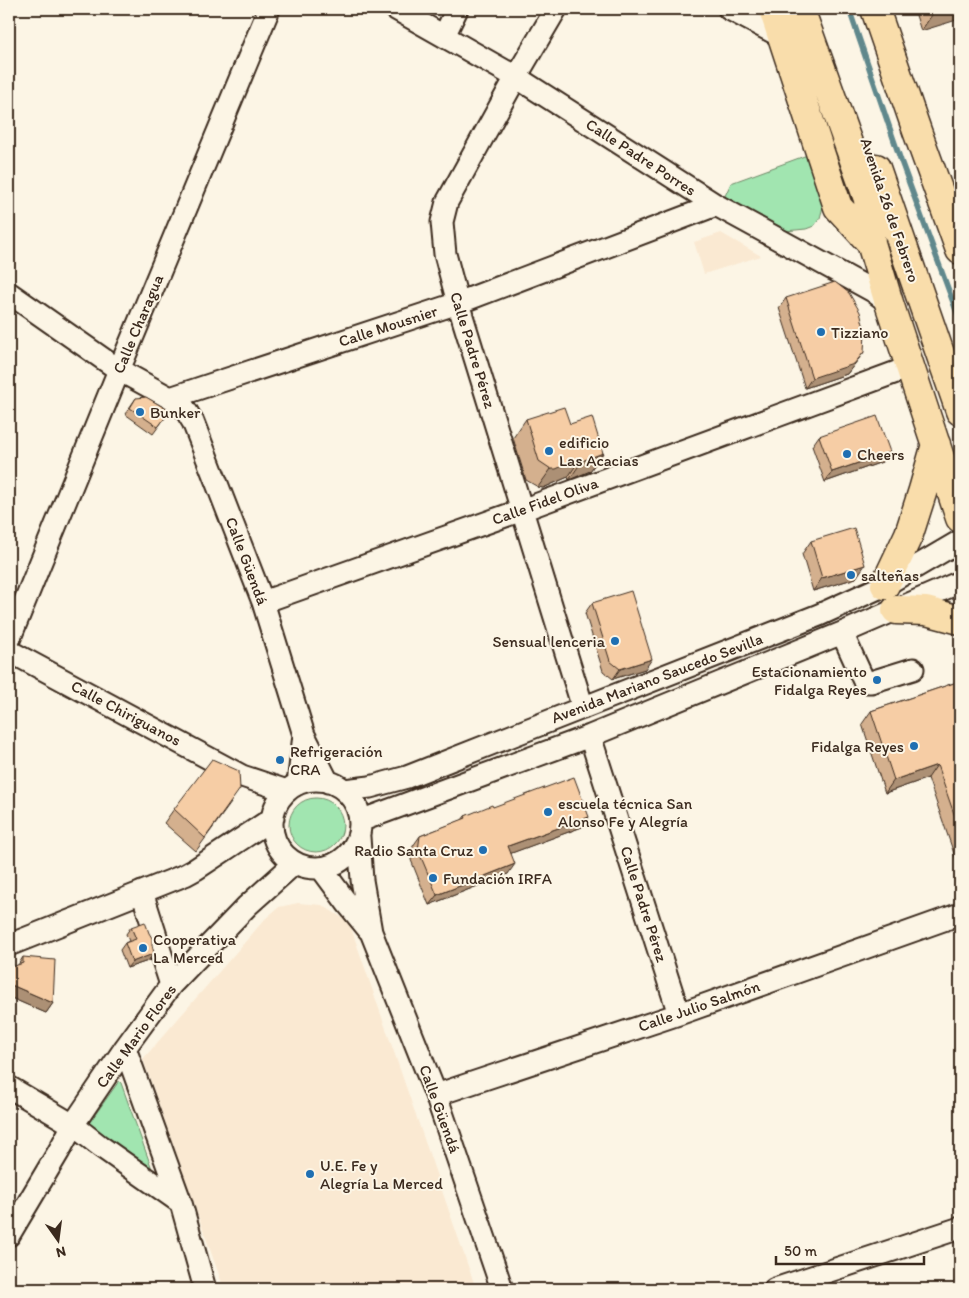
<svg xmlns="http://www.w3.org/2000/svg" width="969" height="1298" font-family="Itim,sans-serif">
<rect width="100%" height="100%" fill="#fcf5e5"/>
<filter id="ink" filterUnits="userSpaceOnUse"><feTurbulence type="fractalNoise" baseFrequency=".02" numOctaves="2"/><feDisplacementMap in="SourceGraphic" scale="10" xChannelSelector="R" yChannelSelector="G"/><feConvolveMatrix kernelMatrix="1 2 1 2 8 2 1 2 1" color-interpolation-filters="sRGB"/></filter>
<g filter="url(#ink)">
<path fill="#fae9d2" d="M721 233 761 256 704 274 694 242Z
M298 903 322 905 349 922 476 1289H224L143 1059 265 919 279 907Z"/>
<path fill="#a1e5b0" stroke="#6e8867" d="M810 154 824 203 820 218 814 226 806 229 785 231 724 198 731 183Z
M289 825a27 27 0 1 1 54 0a27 27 0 1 1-54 0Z
M119 1081 121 1083 152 1169 151 1172 87 1126Z"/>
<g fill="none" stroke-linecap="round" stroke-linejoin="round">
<path stroke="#60888c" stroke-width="5.5" d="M849 9 901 161 960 321"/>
<defs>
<path id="minor" d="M396 9 516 77 716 205 873 291 889 303
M556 9 516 77 447 202 442 222 445 254 458 303 583 708
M729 9 784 38
M444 36 457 9
M9 293 119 370 170 398 185 409 193 422 263 602 304 735 328 782
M170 398 458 303 716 205
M263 602 522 510 910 367
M842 633 863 679 867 682H871L913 669
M9 640 119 370 269 9
M9 651 242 776 287 791
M590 736 679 1014
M272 824a44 44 0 1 1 88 0a44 44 0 1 1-88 0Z
M298 784 304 735
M344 790 370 787 407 777 819 615 885 585 960 541
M360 821 590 736 842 633 960 582
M359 837 362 880 371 932 436 1095 502 1289
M321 868 347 903 369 930
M142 892 156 936
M9 945 185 875 196 869 273 818
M159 948 171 985
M125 1048 181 1203 205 1289
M9 1087 73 1125 100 1146 181 1203
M436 1095 679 1014 960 914
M9 1235 59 1151 73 1125 125 1048 171 985 247 906 295 863
M775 1289 960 1228"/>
<path id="major" d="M773 9 838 207 871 243
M800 9 868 199 871 243 889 303 960 518
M875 9 917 131 960 250
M876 168 960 411
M885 585 909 534 923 490 936 444
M896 610 926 611 960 620"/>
</defs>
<use href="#minor" stroke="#3b2a1e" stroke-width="25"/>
<use href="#major" stroke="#3b2a1e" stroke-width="31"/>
<use href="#minor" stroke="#fcf5e5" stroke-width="21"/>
<use href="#major" stroke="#f9ddab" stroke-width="28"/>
</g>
<path fill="#d4b08e" stroke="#3b2a1e" d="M914 9H960L921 31Z
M786 298 864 352 847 374 805 388 779 308Z
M136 398 170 411 153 434 125 414Z
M526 419 570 424 603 453 590 471 569 480 568 477 543 488 538 487 526 480 513 438Z
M819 436 890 452 882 462 825 482 812 446Z
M811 541 856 578 813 591 802 554Z
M592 603 645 669 613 679 603 671 585 613Z
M960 681V871L928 778 885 793 862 724 871 711Z
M231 803 196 851 164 823 174 809Z
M493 807 582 827 511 853 508 874 429 905 411 860 413 846 420 836 462 820 465 816Z
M131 927 148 961 127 968 120 950 125 943 129 941 126 934Z
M23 957 53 1003 46 1013 9 997V968L18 965Z"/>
<path fill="#ac9074" stroke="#3b2a1e" d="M936 9H960V19L921 31Z
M864 352 847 374 805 388 812 378Z
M890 452 882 462 825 482 832 472Z
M603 453 590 471 569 480 582 461Z
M581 458 568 477 543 488 538 487 551 469Z
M865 565 856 578 813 591 822 578Z
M652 659 645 669 613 679 620 669Z
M937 765 928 778 885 793 894 780Z
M589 817 582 827 501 857 508 846Z
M515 864 508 874 429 905 437 895Z
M154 953 148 961 127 968 132 962Z
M9 984 53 1003 46 1013 9 997Z"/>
<path fill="#f6cda5" stroke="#3b2a1e" d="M835 282 849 293 860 312 865 332 864 352 854 364 812 378 786 298Z
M146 397 170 411 158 427 130 408 136 398Z
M564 407 570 424 592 417 603 453 582 461 581 458 556 469H551L539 461 526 419Z
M877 416 890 452 832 472 819 436Z
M854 528 865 565 822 578 811 541Z
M631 591 652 659 620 669 610 661 592 603Z
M960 681V831L937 765 894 780 871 711Z
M212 759 239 771 240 789 205 838 174 809Z
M574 777 589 817 508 846 515 864 437 895 418 850 420 836 466 818 465 816 492 805 493 807Z
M145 922 149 933 152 938V945L154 953 153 954 132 962 125 943 136 939 131 927Z
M23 957 55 960 53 1003 9 984V968L23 963Z"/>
</g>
<g fill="#1f6fb2" stroke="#fcf5e5" stroke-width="2">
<circle cx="821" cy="332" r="5"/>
<circle cx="140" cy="412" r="5"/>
<circle cx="549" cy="451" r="5"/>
<circle cx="847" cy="454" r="5"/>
<circle cx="851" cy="575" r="5"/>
<circle cx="615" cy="641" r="5"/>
<circle cx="877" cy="680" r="5"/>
<circle cx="914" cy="746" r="5"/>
<circle cx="280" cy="760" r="5"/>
<circle cx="548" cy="812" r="5"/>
<circle cx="483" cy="850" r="5"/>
<circle cx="433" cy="878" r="5"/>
<circle cx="143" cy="948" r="5"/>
<circle cx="310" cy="1174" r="5"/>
</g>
<g text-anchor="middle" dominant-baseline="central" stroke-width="4" stroke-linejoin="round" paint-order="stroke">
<g font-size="16" fill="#3b2a1e" stroke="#fcf5e5">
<text transform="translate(641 157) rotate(33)">Calle Padre Porres</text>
<text transform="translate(890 210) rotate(71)">Avenida 26 de Febrero</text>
<text transform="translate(138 324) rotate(-67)">Calle Charagua</text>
<text transform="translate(388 326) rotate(-18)">Calle Mousnier</text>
<text transform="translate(473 350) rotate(73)">Calle Padre Pérez</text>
<text transform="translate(545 501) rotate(-20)">Calle Fidel Oliva</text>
<text transform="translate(247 561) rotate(69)">Calle Güendá</text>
<text transform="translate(657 678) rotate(-21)">Avenida Mariano Saucedo Sevilla</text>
<text transform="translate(126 713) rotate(28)">Calle Chiriguanos</text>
<text transform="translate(644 904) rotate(72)">Calle Padre Pérez</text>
<text transform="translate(699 1006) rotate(-19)">Calle Julio Salmón</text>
<text transform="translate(136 1036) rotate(-54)">Calle Mario Flores</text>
<text transform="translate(440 1109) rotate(70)">Calle Güendá</text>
</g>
<g font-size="16" fill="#3b2a1e" stroke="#fcf5e5" text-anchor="start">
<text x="831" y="332">Tizziano</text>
<text x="150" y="412">Bunker</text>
<text x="559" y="442">edificio<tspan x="559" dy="18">Las Acacias</tspan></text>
<text x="857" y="454">Cheers</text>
<text x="861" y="575">salteñas</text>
<text x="605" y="641" text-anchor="end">Sensual lenceria</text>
<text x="867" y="671" text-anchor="end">Estacionamiento<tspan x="867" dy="18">Fidalga Reyes</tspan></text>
<text x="904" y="746" text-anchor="end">Fidalga Reyes</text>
<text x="290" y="751">Refrigeración<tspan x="290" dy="18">CRA</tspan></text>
<text x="558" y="803">escuela técnica San<tspan x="558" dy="18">Alonso Fe y Alegría</tspan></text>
<text x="473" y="850" text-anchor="end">Radio Santa Cruz</text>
<text x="443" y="878">Fundación IRFA</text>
<text x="153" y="939">Cooperativa<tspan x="153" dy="18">La Merced</tspan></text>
<text x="320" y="1165">U.E. Fe y<tspan x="320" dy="18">Alegría La Merced</tspan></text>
</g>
</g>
<rect width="969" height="1298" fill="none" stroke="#fcf5e5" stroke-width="30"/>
<rect x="15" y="15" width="939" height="1268" fill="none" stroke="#3b2a1e" stroke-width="2" filter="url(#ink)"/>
<g transform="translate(58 1240) rotate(166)" stroke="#fcf5e5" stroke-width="4" paint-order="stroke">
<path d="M0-4L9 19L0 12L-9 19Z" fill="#3b2a1e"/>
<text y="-8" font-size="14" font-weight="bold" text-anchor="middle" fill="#3b2a1e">N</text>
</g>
<path d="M776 1256v8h148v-8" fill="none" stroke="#3b2a1e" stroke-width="2.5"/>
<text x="784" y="1256" font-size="15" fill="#3b2a1e" stroke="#fcf5e5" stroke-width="4" paint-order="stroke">50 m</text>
</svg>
